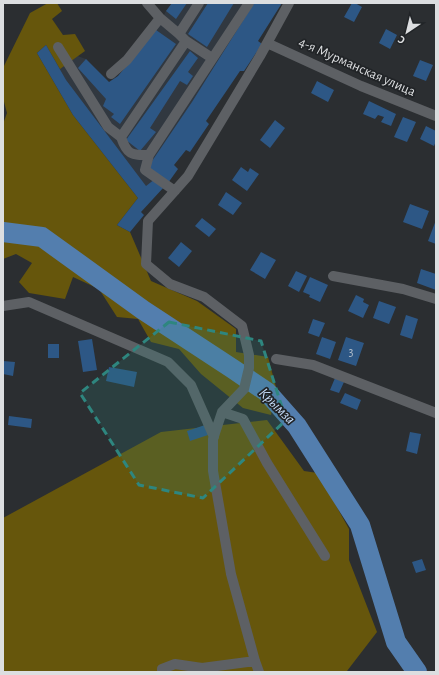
<svg xmlns="http://www.w3.org/2000/svg" width="439" height="675" font-family="'Alegreya Sans',sans-serif">
<rect width="100%" height="100%" fill="#2b2e31"/>
<path fill="#313840" d="M172 3H270L145 195 59 87 46 45 86 59 114 92 156 30 166 11Z"/>
<path fill="#66560c" d="M48 3H57L62 11 52 19 63 35 75 34 85 51 60 69 46 45 37 53 73 115 138 198 117 225 130 232 151 281 197 301 236 329V352L268 357 276 387 271 415 243 408 201 374 179 349 151 342 138 319 117 317 99 289 73 277 65 299 29 293 19 282 32 263 16 254 3 259V124L7 113 3 98V68L30 13Z
M267 420 304 471 318 473 349 529V560L377 632 347 671 348 672H3V518L161 432Z"/>
<g fill="none" stroke-linecap="round" stroke-linejoin="round">
<path stroke="#537eae" stroke-width="20" d="M3 232 42 237 143 310 233 369 267 392 297 426 360 525 396 642 417 672"/>
</g>
<path fill="#2d5785" d="M172 3H187L176 19 166 11Z
M208 3H234L207 47 188 34Z
M254 3H282L258 41 262 44 244 71H240L206 121 209 124 190 152 186 150 174 165 178 169 168 183 148 167 192 102Z
M352 3H355L362 7 354 22 344 17Z
M386 29 397 35 390 49 379 43Z
M156 30 176 44 120 124 111 117 114 114 103 106 106 99 78 68 86 59 109 82 118 76Z
M46 45 66 80 146 186 155 179 164 187 141 212 144 215 130 232 117 225 138 198 73 115 37 53Z
M190 51 198 58 188 72 193 76 187 85 180 81 150 128 156 132 140 151 126 140Z
M420 60 433 65 426 81 413 76Z
M317 81 334 90 328 102 311 93Z
M369 101 396 114 391 126 381 122 384 117 378 115 375 119 363 114Z
M403 117 416 122 407 142 394 137Z
M275 120 285 128 270 148 260 140Z
M426 126 436 131V141L434 146 420 139Z
M241 167 248 172 250 168 259 174 247 191 232 180Z
M226 192 242 203 233 215 218 205Z
M410 204 429 211 422 229 403 222Z
M202 218 216 229 209 237 195 226Z
M436 220V244L428 241Z
M181 242 192 251 179 267 168 258Z
M261 252 276 260 265 279 250 270Z
M421 269 436 274V290L417 283Z
M296 271 307 276 299 292 288 286Z
M310 277 328 285 320 302 309 297 310 295 303 292Z
M356 295 364 299 363 302 369 305 363 318 348 311Z
M379 301 396 307 389 324 373 318Z
M406 315 418 319 412 339 400 335Z
M313 319 325 323 319 337 308 333Z
M322 337 336 342 330 359 316 354Z
M346 337 364 343 356 366 338 360Z
M92 339 97 370 83 372 78 341Z
M48 344H59V358H48Z
M3 361 15 362 13 376 3 374Z
M109 367 137 372 134 387 106 381Z
M335 378 344 382 339 393 330 390Z
M345 393 361 400 357 410 340 403Z
M9 416 32 419 31 428 8 425Z
M205 425 208 435 190 441 187 431Z
M410 432 421 434 417 454 406 451Z
M422 559 426 570 416 573 412 562Z"/>
<g fill="none" stroke-linecap="round" stroke-linejoin="round">
<path stroke="#5d6064" stroke-width="10" d="M147 3 160 18 179 34
M186 41 212 58
M267 43 361 86 436 116
M58 47 108 127 121 137
M111 74 127 60 160 18
M149 155C131 155 127 155 121 137L186 41 179 34 199 3
M175 191 145 170 149 155 249 3
M333 276 403 289 436 299
M3 306 29 302 168 362 191 385 214 437
M276 359 313 365 436 413
M222 412 243 419 267 463 325 556
M162 672V669L175 664 202 668 255 661
M259 672 255 661 231 574 213 471V439L222 412 244 389 249 368V355L242 326 204 297 170 284 146 264 148 221 188 176 260 56 289 3"/>
</g>
<path fill="#2e867f" fill-opacity="0.2" stroke="#2e867f" stroke-width="3" stroke-dasharray="8 5" stroke-linejoin="round" d="M169 322 261 341 286 420 203 498 139 485 80 393Z"/>
<g text-anchor="middle" dominant-baseline="central" stroke-width="3.5" stroke-linejoin="round" paint-order="stroke">
<g font-size="12" fill="#b0bcc9">
<text x="351" y="352">3</text>
</g>
<g font-size="14" fill="#dcdee0" stroke="#212427">
<text transform="translate(357 67) rotate(24)">4-я Мурманская улица</text>
</g>
<g font-size="15" font-style="italic" fill="#c7dffc" stroke="#212427">
<text transform="translate(277 406) rotate(45)">Крымза</text>
</g>
</g>
<rect width="439" height="675" fill="none" stroke="#dcdee0" stroke-width="8"/>
<g transform="translate(407 32) rotate(215)" stroke="#212427" stroke-width="3" paint-order="stroke">
<path d="M0-3L7 15L0 10L-7 15Z" fill="#dcdee0"/>
<text y="-6" font-size="11" font-weight="bold" text-anchor="middle" fill="#dcdee0">С</text>
</g>
</svg>
